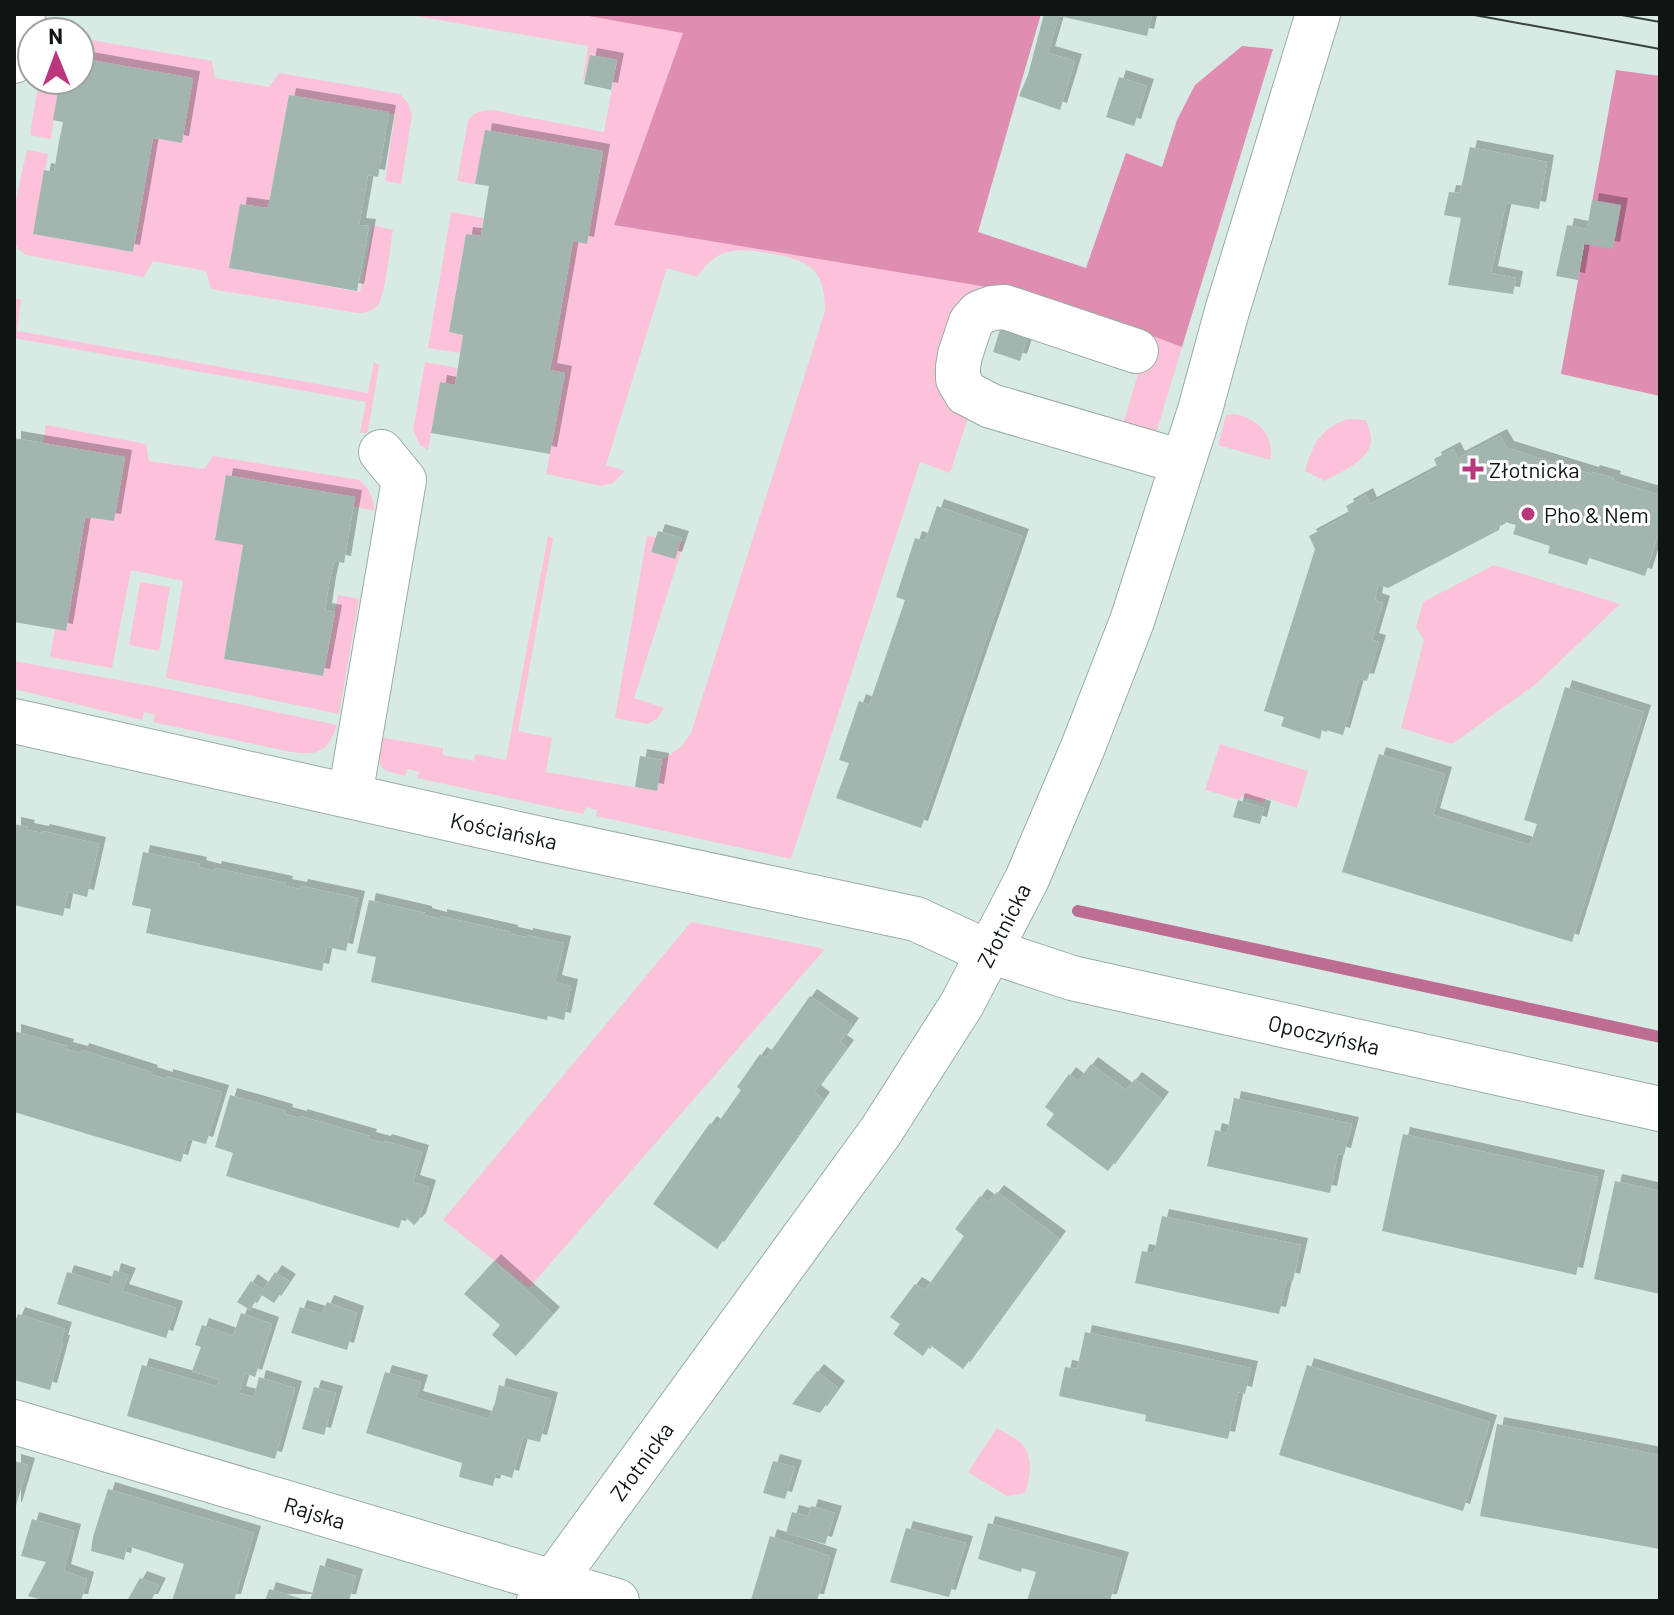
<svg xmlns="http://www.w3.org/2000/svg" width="1674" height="1615" font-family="Barlow,sans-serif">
<defs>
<filter id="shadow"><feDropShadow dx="7" dy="-7" stdDeviation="0" flood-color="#0004"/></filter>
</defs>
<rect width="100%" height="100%" fill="#d7ebe4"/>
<path fill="#fcc2da" d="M404 14H580L684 32 614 225 999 289 966 424 950 473 920 462 791 859 596 816 597 810 586 807 583 814 417 778 419 772 407 769 405 776C375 768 381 771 378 741L379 737 443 748V755L474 761 475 754 506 760 548 536 553 538 518 731 552 738 546 772 657 791 662 760 681 747 691 733 825 311C825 267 808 260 768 253 735 248 718 247 697 277L667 268 606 465 625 471 613 483 601 486 546 474 565 373 550 370 573 241 587 243 603 151 485 130 475 184 457 181 468 121C474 111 481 111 492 110L604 132 617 60 591 55 585 79 583 80 588 46Z
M80 38 212 61 215 78 269 87 279 73 400 94 408 103 412 115 401 184 385 181 395 114 289 95 268 208 240 204 229 268 360 292 373 225 393 230C390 245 386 291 379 303 375 311 365 313 357 313L211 289 206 271 153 261 144 277 26 255C20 251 15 247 14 240 10 217 22 174 27 150L48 154 33 234 133 252 153 138 181 143 80 58Z
M39 80H60L51 139 30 135Z
M451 212 483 218 481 236 466 234 449 332 463 335 460 353 428 348Z
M14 299H21L17 331 368 393 374 362 379 365V367L368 430 367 433H360L366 402 14 338Z
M1150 335 1182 347 1157 430 1146 433 1121 430Z
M425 362 457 368 455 385 440 383 428 450 420 445 413 430Z
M1234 414C1257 418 1275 435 1270 460L1218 445 1226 415Z
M1348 419 1366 420C1368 425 1371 433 1371 439 1372 460 1340 472 1325 481L1305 471C1312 446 1321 427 1348 419Z
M46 425 146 444 149 461 204 469 213 456 359 480C370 489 373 497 375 511L353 506 354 497 226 475 215 539 243 545 224 659 323 676 338 595 359 599 339 714 166 678 183 581 131 570 112 668 50 657 55 629 66 630 85 517 114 521 125 458 43 443Z
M647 536 656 537 652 552 674 559 681 541 684 542 634 698 664 708 658 718 648 724 615 718Z
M1494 565 1620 604 1536 684 1452 744 1401 728 1424 640 1416 627 1423 602Z
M140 582 170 587 159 651 129 645Z
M14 661 162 688 337 725C328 752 318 756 291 752L153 722 155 715 144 712 142 720 14 689Z
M1220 744 1308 771 1297 808 1266 798 1263 803 1241 796 1240 800 1205 790Z
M691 922 825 949 529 1288 443 1220Z
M997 1428C1004 1433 1014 1437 1020 1442 1034 1456 1031 1477 1025 1493L1007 1496 968 1472Z"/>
<path fill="#df8db1" d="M578 14H1041L978 232 1086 268 1126 153 1162 167 1177 120 1195 85 1242 46 1273 49 1182 347 1150 335 999 289 614 225 683 33Z
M1616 70 1660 76V396L1561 374Z"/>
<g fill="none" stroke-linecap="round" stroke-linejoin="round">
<path stroke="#bc6d91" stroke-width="12" d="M1078 911 1660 1037"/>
</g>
<path fill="#a2b6af" filter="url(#shadow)" d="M1044 14 1056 15 1152 14 1147 36 1059 16 1048 53 1075 61 1060 110 1019 96 1028 75Z
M590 55 617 60 611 90 584 84Z
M80 58 193 78 182 143 153 138 133 252 33 234 44 170 54 172 58 147 63 122 53 120 60 80H80Z
M1119 77 1147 86 1134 126 1106 117Z
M289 95 389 112 378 177 368 175 359 225 369 226 357 291 229 268 240 204 268 208Z
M485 130 603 151 587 244 573 241 553 354 550 370 565 373 550 454 431 433 440 382 455 385 463 335 449 332 466 234 481 236 489 186 475 184Z
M1470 147 1547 162 1539 209 1506 203 1491 273 1516 278 1513 294 1448 285 1461 218 1444 215 1449 192 1460 193Z
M1592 200 1621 205 1613 249 1584 244 1578 280 1556 276 1567 225 1587 229Z
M1002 323 1029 333 1020 361 993 352Z
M1500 436 1507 448 1592 474 1593 472 1614 478 1613 481 1660 495V528L1645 576 1589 558 1587 565 1548 553 1550 546 1513 534 1516 525 1501 521 1499 530 1388 588 1378 585 1375 600 1383 603 1372 640 1379 642 1367 681 1359 679 1343 735 1322 729 1320 739 1281 726 1284 717 1264 711 1315 549 1309 536 1350 514 1346 506 1366 495 1370 504 1438 468 1434 459 1453 449 1458 458Z
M14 438 125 457 114 521 85 517 66 631 14 622Z
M226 475 355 497 344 563 334 561 329 584 325 610 335 612 323 676 224 659 243 545 215 540Z
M937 506 1022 536 921 828 836 798 849 763 839 760 859 701 869 705 905 600 896 597 915 538 925 541Z
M658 531 682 538 675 559 651 552Z
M1565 687 1644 712 1572 942 1342 872 1379 754 1445 774 1433 815 1530 845 1537 824 1524 820Z
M640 756 662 760 657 791 635 787Z
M1238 800 1264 808 1260 824 1233 817Z
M14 824 28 827 27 830 42 833 43 831 99 844 87 897 68 892 63 916 14 905Z
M143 852 200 864 199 867 214 871 215 868 286 883 285 886 300 889 301 886 358 898 346 951 327 947 322 971 146 933 151 909 132 905Z
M369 900 425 913V915L440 919V916L511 932V934L526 937V935L564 943 555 982 571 986 564 1020 548 1016 547 1020 371 982 376 957 357 953Z
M810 996 852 1025 840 1042 847 1047 814 1092 823 1099 717 1249 653 1204 710 1123 715 1127 741 1090 737 1087 760 1054 766 1058Z
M14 1031 67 1046 66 1049 81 1053 82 1050 151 1072 150 1074 166 1079V1076L222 1092 206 1144 188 1139 181 1162 14 1112Z
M1091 1064 1126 1090 1135 1079 1162 1099 1108 1171 1046 1125 1054 1114 1045 1107 1069 1074 1078 1081Z
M230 1095 286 1111 285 1114 300 1118V1116L370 1136 369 1139 384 1143 385 1141 422 1152 413 1182 429 1187 419 1220 414 1225 403 1215 399 1228 226 1176 233 1153 215 1147Z
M1234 1098 1352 1124 1344 1155 1338 1154 1330 1193 1207 1166 1215 1130 1227 1133Z
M1403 1134 1598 1177 1576 1275 1382 1231Z
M1615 1181 1660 1191V1294L1594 1279Z
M997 1192 1059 1238 963 1369 930 1345 923 1356 893 1334 900 1324 890 1317 915 1284 925 1290 964 1236 955 1229 980 1196 989 1202Z
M1162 1216 1301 1245 1293 1281 1287 1279 1279 1314 1135 1283 1142 1251 1154 1253Z
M494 1261 553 1314 516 1356 492 1335 500 1325 464 1294Z
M114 1270 129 1275 122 1291 176 1308 166 1338 57 1304 67 1272 110 1285Z
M275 1272 289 1281 274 1303 260 1294 250 1310 237 1302 251 1281 263 1290Z
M327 1302 357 1313 347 1350 291 1333 300 1307 322 1314Z
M241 1313 272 1324 255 1377 245 1373 239 1393 254 1397 259 1377 295 1388 275 1459 127 1416 142 1365 216 1386 219 1380 192 1371 201 1347 195 1345 202 1325 233 1336Z
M18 1314 65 1329 61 1342H63L50 1390 14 1380V1324Z
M1085 1332 1251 1368 1245 1394 1238 1392 1228 1439 1145 1421 1146 1415 1059 1396 1065 1367 1077 1369Z
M1307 1365 1490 1422 1463 1511 1279 1455Z
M817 1371 838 1388 820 1413 792 1404Z
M385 1372 421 1382 416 1398 489 1419 495 1403 499 1385 551 1399 540 1442 523 1438 512 1478 496 1473 493 1486 459 1477 462 1463 366 1433Z
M314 1387 336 1393 324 1435 302 1429Z
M1497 1424 1660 1455V1549L1480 1516Z
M14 1461 28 1465 15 1509H14Z
M773 1461 795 1467 785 1499 763 1493Z
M108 1489 254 1533 234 1601H172L184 1564 127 1546 124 1560 91 1551 93 1537Z
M811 1506 835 1513 825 1544 786 1533 792 1512 808 1516Z
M32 1519 74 1531 64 1571 87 1579 81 1601H46L28 1596 46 1562 21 1556Z
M988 1523 1122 1559 1110 1601H1027L1036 1572 1022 1568 1021 1572 978 1559Z
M906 1528 966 1543 949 1597 890 1582Z
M770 1536 830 1556 817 1601 751 1600Z
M320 1565 356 1576 349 1601H310Z
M140 1578 159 1585 151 1601H127Z
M269 1589 306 1600 305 1601H265Z"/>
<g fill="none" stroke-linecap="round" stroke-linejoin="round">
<defs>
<path id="minor" d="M14 61 23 14
M1136 351 1005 307 992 308 979 313 971 322 960 355 958 367V379L966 393 991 406 1182 462
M14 721 545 840 916 919 972 945 1072 978 1660 1109
M350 796 404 480 381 452
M14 1422 617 1601
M539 1601 881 1131 962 1004 1027 879 1083 747 1132 621 1200 410 1227 311 1318 14"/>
</defs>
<use href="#minor" stroke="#99aca6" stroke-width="46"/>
<use href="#minor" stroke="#fff" stroke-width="44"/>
<path stroke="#38413e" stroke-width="2" d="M1469 14 1660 49
M1616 14 1660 22"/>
</g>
<g fill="#bb377d" stroke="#fff" stroke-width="3">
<path d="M1469 457h8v8h8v8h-8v8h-8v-8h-8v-8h8z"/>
<circle cx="1528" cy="514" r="8"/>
</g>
<g text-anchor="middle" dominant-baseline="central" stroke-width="6" stroke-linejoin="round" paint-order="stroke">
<g font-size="22" fill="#0e1513" stroke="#fff" text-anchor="start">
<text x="1489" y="469">Złotnicka</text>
<text x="1544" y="514">Pho &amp; Nem</text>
</g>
<g font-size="22" fill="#0e1513" stroke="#fff">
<text transform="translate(504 830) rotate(12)">Kościańska</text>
<text transform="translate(1003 925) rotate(-63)">Złotnicka</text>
<text transform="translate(1324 1034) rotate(13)">Opoczyńska</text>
<text transform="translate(641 1461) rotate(-54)">Złotnicka</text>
<text transform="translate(315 1512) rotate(17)">Rajska</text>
</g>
</g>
<rect width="1674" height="1615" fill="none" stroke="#0e1513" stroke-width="32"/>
<g transform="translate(56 56) rotate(359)"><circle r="38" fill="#ffffff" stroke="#9fa1a1" stroke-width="2"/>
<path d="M0-6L14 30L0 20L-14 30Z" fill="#bb377d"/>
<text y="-12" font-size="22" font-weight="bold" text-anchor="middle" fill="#0e1513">N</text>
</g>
</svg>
